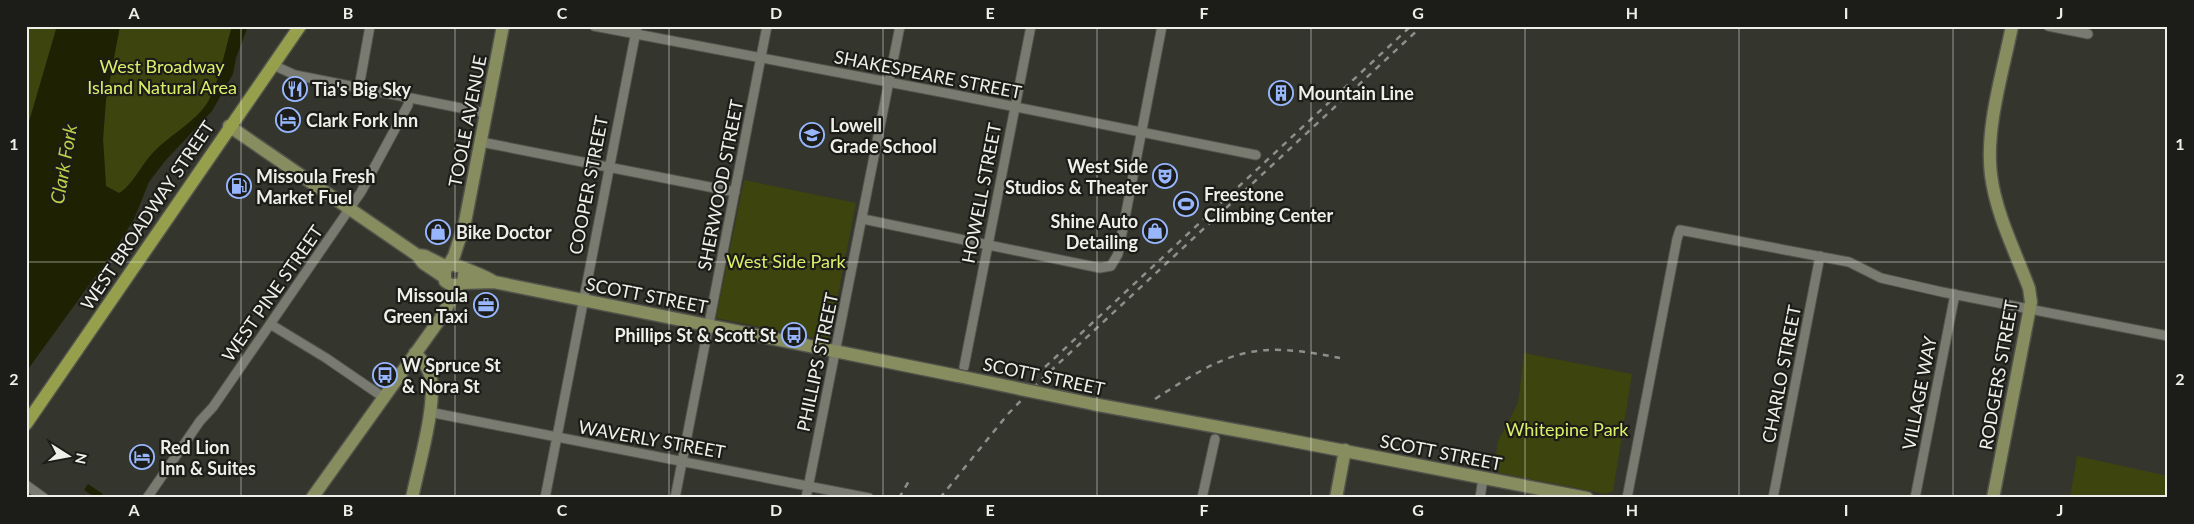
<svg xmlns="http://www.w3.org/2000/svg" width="2194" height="524" font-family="Lato,sans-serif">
<rect width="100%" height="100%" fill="#34352d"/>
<path fill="#3e440d" d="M26 26H57L26 132Z
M120 26H232C225 50 220 78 209 100 196 123 167 136 151 155 141 166 131 187 119 193L106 186 103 139 106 100Z
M744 180 856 203 829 341 716 318Z
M1524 353 1632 374 1613 491 1606 494 1500 473 1494 468 1498 441 1518 403Z
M2077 456 2168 476V498H2070Z"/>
<path fill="#1e2202" d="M57 26H120L106 100 103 139 106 186 119 193C131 187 141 166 151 155 167 136 196 123 209 100 220 78 225 50 232 26H248L236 58 233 74 212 111 165 161 149 182 134 219 116 248 26 372V132Z
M88 484 103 494 100 498H96L84 490Z"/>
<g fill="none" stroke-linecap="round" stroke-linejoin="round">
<defs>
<path id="street" d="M594 26 951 94 1256 155
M2048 26 2088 34
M273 65 295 75 486 113
M359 87 370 26
M481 142 735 192
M863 219 1100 268 1111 266 1118 254 1162 26
M270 324 326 358 383 397
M964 367 1031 26
M429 412 869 498
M26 485 44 498
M147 498 200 421 213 407 361 192 408 105 409 98
M545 498 637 26
M675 498 767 26
M806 498 900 26
M1202 498 1215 439
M1480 498 1483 478
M1627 498 1677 239 1680 230 1849 262 1881 278 1942 292 2168 336
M1773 498 1820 256
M1915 498 1955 294"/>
<path id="secondary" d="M229 126 417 255 423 263 444 277
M417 255 425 256 447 267
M449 264C455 264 488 277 494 282L958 376
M465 270 463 281 459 285H451L445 281V271L454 256 465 222 503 26
M461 283 494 282
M1283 439 1587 498
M312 498 440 319 459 285
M412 498C418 468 438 401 430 375 427 365 421 359 415 353
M1336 498 1345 450
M1993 498 2031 302 2029 288C2015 251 1996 214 1991 175 1985 128 2003 72 2012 26"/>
<path id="primary" d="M26 424 300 26"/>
</defs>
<use href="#street" stroke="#52544c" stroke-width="11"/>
<use href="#secondary" stroke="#52544c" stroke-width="15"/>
<use href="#primary" stroke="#52544c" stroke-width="15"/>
<use href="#street" stroke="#797b71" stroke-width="9"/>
<use href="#secondary" stroke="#878d5e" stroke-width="12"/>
<use href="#primary" stroke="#96a04c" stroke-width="12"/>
<path stroke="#8e8f88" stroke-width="2.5" stroke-dasharray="6 6" stroke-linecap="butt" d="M1045 367 1411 26
M1155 399C1229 351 1252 340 1340 358
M899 498 909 481
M940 498 1008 414 1044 377 1422 26"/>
<defs>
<path id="secondary-bridge" d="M958 376 1093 404 1283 439"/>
</defs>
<use href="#secondary-bridge" stroke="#52544c" stroke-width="15" stroke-linecap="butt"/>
<use href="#secondary-bridge" stroke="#878d5e" stroke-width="12"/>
</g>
<path fill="none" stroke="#eeefe9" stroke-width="1" stroke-opacity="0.55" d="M241 26V498M455 26V498M669 26V498M883 26V498M1097 26V498M1311 26V498M1525 26V498M1739 26V498M1953 26V498M26 262H2168"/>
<defs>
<symbol id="restaurant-ring" viewBox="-11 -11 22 22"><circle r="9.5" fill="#1c1c18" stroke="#97b6fd" stroke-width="1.5"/><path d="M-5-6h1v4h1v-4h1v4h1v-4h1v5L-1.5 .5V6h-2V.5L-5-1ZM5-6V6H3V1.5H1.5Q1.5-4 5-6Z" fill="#97b6fd"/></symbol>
<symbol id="building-ring" viewBox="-11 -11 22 22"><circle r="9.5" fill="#1c1c18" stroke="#97b6fd" stroke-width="1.5"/><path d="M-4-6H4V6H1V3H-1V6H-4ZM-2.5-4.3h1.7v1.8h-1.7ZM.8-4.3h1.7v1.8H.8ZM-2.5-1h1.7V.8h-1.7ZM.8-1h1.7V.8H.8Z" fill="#97b6fd"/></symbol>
<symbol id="hotel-ring" viewBox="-11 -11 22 22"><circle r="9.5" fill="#1c1c18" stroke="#97b6fd" stroke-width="1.5"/><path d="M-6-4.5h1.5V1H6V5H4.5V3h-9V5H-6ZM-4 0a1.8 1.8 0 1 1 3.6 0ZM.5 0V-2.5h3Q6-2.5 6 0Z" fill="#97b6fd"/></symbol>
<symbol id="school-ring" viewBox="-11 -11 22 22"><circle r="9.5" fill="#1c1c18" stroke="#97b6fd" stroke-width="1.5"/><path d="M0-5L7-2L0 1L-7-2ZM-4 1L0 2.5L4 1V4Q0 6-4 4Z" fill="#97b6fd"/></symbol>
<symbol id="theatre-ring" viewBox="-11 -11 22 22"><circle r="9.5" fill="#1c1c18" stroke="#97b6fd" stroke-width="1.5"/><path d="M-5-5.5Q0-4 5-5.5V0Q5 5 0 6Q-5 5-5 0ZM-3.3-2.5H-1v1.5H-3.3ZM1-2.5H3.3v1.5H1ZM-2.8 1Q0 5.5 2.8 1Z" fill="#97b6fd"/></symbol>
<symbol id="fuel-ring" viewBox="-11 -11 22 22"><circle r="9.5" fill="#1c1c18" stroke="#97b6fd" stroke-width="1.5"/><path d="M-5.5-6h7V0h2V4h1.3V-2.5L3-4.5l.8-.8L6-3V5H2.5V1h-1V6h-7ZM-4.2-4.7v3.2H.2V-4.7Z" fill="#97b6fd"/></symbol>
<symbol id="stadium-ring" viewBox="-11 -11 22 22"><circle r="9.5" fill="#1c1c18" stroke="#97b6fd" stroke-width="1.5"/><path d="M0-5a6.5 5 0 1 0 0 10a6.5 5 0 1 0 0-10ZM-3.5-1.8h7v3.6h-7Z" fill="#97b6fd"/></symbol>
<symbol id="shop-ring" viewBox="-11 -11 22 22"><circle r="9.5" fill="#1c1c18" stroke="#97b6fd" stroke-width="1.5"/><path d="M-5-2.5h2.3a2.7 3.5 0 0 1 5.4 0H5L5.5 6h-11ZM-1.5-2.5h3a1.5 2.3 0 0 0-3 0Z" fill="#97b6fd"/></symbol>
<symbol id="office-ring" viewBox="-11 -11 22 22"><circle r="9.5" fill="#1c1c18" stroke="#97b6fd" stroke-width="1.5"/><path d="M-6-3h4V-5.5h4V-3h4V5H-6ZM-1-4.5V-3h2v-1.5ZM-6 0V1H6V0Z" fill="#97b6fd"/></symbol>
<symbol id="bus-ring" viewBox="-11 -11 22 22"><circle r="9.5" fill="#1c1c18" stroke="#97b6fd" stroke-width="1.5"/><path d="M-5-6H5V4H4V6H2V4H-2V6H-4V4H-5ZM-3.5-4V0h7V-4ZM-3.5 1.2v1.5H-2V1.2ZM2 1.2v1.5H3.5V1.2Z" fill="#97b6fd"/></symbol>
</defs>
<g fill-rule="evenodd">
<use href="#restaurant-ring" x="281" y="75" width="28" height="28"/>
<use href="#building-ring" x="1267" y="79" width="28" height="28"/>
<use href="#hotel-ring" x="274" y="106" width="28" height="28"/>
<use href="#school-ring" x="798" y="121" width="28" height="28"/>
<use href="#theatre-ring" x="1151" y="162" width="28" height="28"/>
<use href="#fuel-ring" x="225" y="172" width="28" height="28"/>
<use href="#stadium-ring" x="1172" y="190" width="28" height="28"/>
<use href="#shop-ring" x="1141" y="217" width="28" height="28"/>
<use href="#shop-ring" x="424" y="218" width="28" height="28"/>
<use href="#office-ring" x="472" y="291" width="28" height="28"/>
<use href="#bus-ring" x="780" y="321" width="28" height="28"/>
<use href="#bus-ring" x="371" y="361" width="28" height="28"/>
<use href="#hotel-ring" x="128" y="443" width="28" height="28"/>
</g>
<g text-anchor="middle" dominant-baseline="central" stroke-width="4.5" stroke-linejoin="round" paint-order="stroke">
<g font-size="18" fill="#ddef69" stroke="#1c1c18">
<text x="162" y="66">West Broadway<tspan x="162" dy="21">Island Natural Area</tspan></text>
<text x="786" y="261">West Side Park</text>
<text x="1567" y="429">Whitepine Park</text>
</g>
<g font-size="18" fill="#eeefe9" stroke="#1c1c18">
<text transform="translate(928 74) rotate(11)">SHAKESPEARE STREET</text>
<text transform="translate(467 121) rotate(-79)">TOOLE AVENUE</text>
<text transform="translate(588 185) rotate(-79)">COOPER STREET</text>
<text transform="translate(720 185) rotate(-79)">SHERWOOD STREET</text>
<text transform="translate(981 193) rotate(-79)">HOWELL STREET</text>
<text transform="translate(147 215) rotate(-56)">WEST BROADWAY STREET</text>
<text transform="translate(272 293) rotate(-55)">WEST PINE STREET</text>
<text transform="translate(647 295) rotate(11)">SCOTT STREET</text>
<text transform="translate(817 362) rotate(-78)">PHILLIPS STREET</text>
<text transform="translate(1781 374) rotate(-79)">CHARLO STREET</text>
<text transform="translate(1998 375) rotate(-80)">RODGERS STREET</text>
<text transform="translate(1044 376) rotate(12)">SCOTT STREET</text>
<text transform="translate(1919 393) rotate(-79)">VILLAGE WAY</text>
<text transform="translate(652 439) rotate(10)">WAVERLY STREET</text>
<text transform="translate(1441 452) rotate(11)">SCOTT STREET</text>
</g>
<g font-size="18" font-weight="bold" fill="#eeefe9" stroke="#1c1c18" text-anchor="start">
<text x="312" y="89">Tia's Big Sky</text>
<text x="1298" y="93">Mountain Line</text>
<text x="306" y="120">Clark Fork Inn</text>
<text x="830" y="125">Lowell<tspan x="830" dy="21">Grade School</tspan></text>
<text x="1148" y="166" text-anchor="end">West Side<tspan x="1148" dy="21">Studios &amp; Theater</tspan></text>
<text x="256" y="176">Missoula Fresh<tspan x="256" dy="21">Market Fuel</tspan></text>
<text x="1204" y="194">Freestone<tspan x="1204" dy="21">Climbing Center</tspan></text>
<text x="1138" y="221" text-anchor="end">Shine Auto<tspan x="1138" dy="21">Detailing</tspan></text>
<text x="456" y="232">Bike Doctor</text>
<text x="468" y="295" text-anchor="end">Missoula<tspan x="468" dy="21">Green Taxi</tspan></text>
<text x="776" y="335" text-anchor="end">Phillips St &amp; Scott St</text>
<text x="402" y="365">W Spruce St<tspan x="402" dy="21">&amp; Nora St</tspan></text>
<text x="160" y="447">Red Lion<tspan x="160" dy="21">Inn &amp; Suites</tspan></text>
</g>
<g font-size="19" font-style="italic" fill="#bece45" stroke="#1c1c18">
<text transform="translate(63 164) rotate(-80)">Clark Fork</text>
</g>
</g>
<rect width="2194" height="524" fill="none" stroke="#1c1c18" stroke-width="55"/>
<g transform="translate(68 456) rotate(101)" stroke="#1c1c18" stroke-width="4" paint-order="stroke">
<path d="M0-4L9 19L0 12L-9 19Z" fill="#eeefe9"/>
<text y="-8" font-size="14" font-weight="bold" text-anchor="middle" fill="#eeefe9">N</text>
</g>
<rect x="28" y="28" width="2138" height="468" fill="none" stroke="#eeefe9" stroke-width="2"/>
<g font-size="16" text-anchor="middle" font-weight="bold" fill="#eeefe9">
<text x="134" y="19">A</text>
<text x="348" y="19">B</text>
<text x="562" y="19">C</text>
<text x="776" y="19">D</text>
<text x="990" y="19">E</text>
<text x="1204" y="19">F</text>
<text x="1418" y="19">G</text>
<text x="1632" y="19">H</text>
<text x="1846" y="19">I</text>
<text x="2060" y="19">J</text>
<text x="14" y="150">1</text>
<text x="2180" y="150">1</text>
<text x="14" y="385">2</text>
<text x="2180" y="385">2</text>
<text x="134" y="516">A</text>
<text x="348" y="516">B</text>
<text x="562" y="516">C</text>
<text x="776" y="516">D</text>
<text x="990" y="516">E</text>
<text x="1204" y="516">F</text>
<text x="1418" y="516">G</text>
<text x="1632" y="516">H</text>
<text x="1846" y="516">I</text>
<text x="2060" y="516">J</text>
</g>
</svg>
